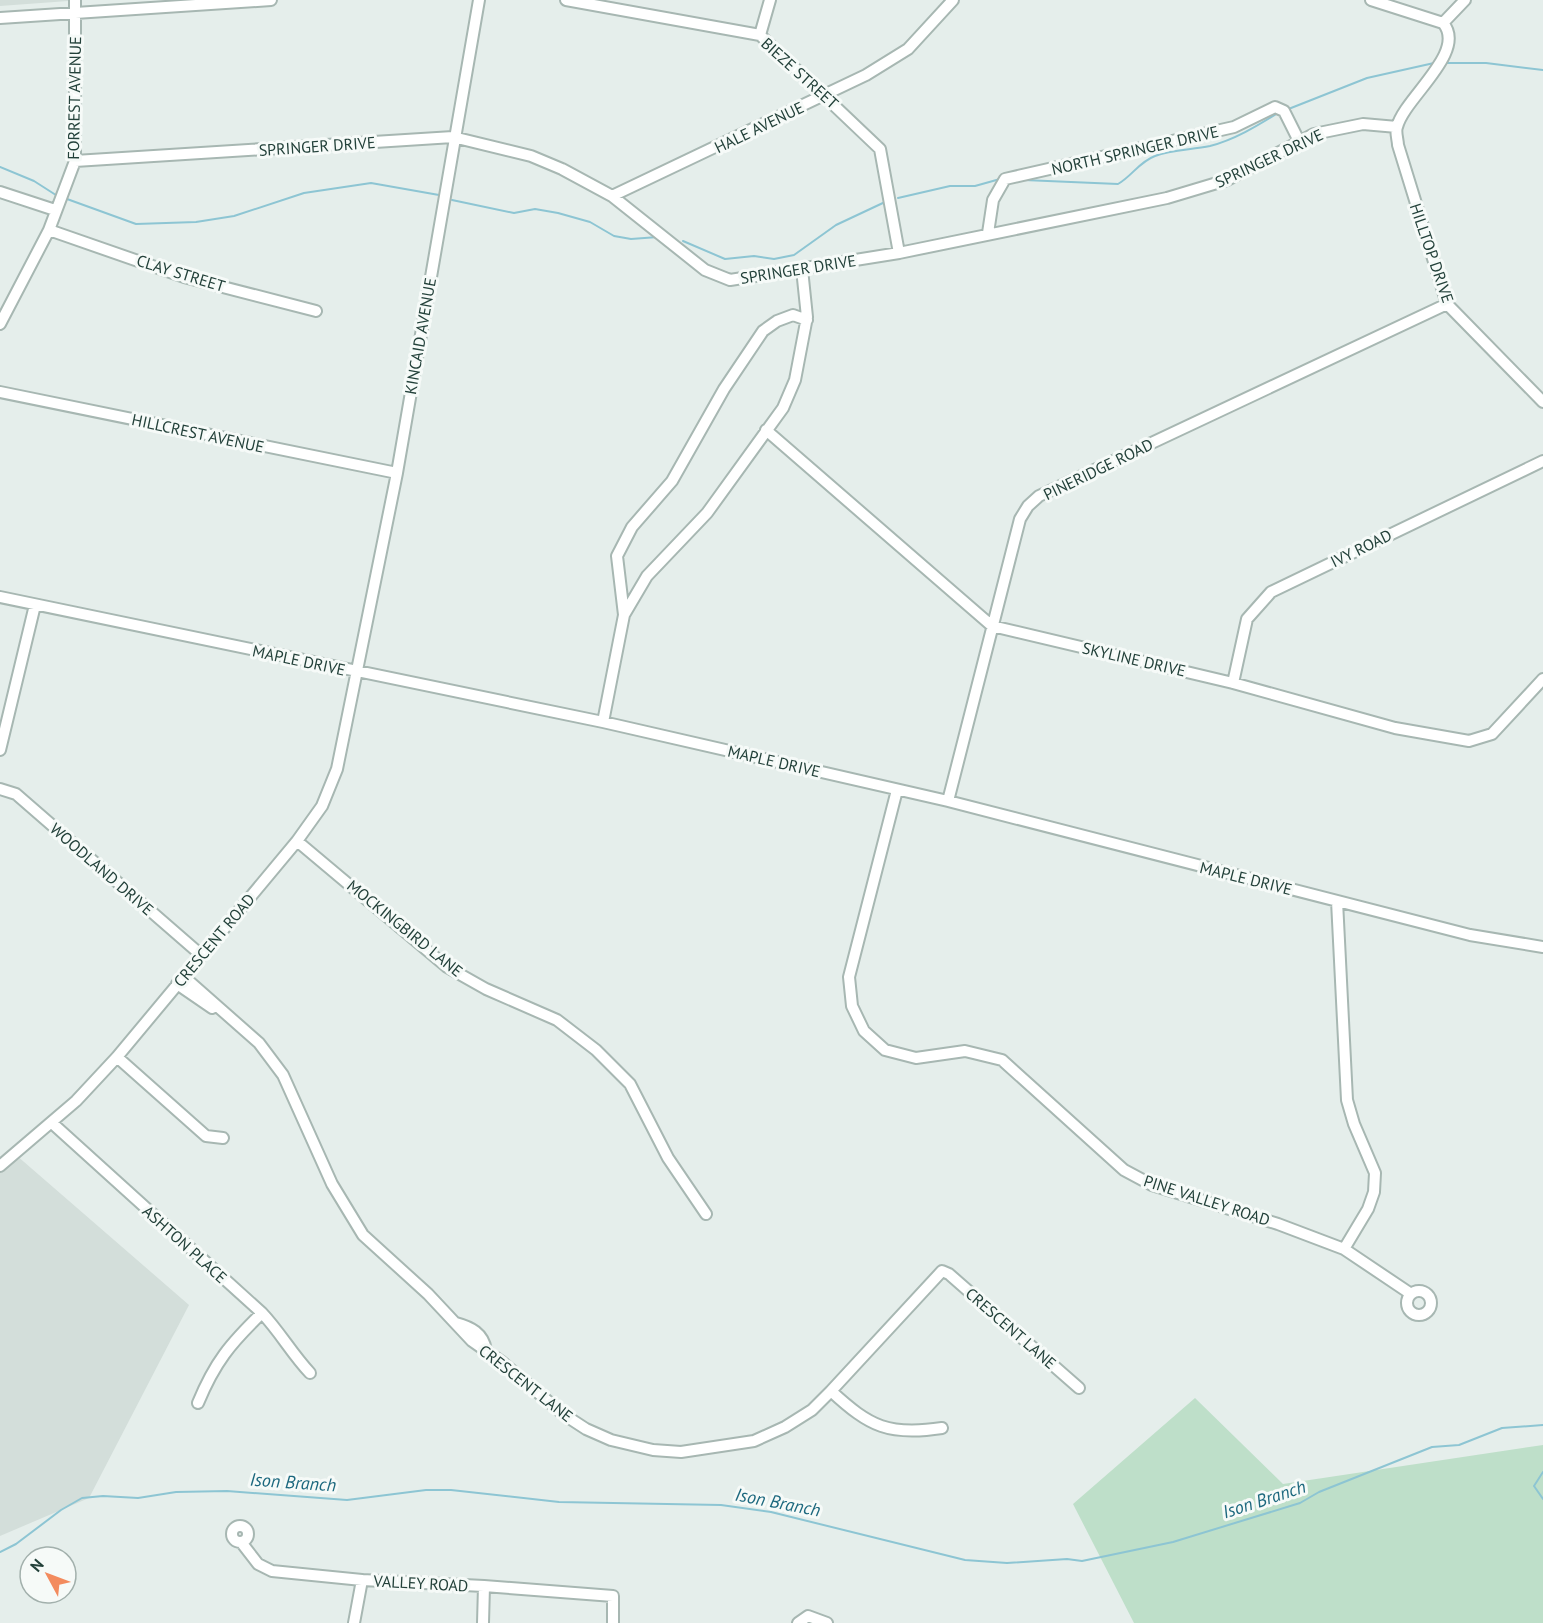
<svg xmlns="http://www.w3.org/2000/svg" width="1543" height="1623" font-family="'PT Sans',sans-serif">
<rect width="100%" height="100%" fill="#e5eeeb"/>
<path fill="#d3deda" d="M0 0H68V1L0 6Z
M16 1155 189 1305 89 1498 0 1536V1166Z"/>
<path fill="#bedfc9" d="M1195 1398 1283 1484 1543 1445V1623H1134L1073 1504Z"/>
<g fill="none" stroke-linecap="round" stroke-linejoin="round">
<path stroke="#8dc5d3" stroke-width="2" d="M1447 63H1486L1543 70
M1286 110 1367 78 1434 63
M0 167 34 181 59 197
M1024 180 1118 184C1132 176 1139 162 1155 156 1172 149 1192 150 1210 146 1234 140 1257 126 1278 113
M898 198 950 186H975L1000 179
M67 199 136 224 196 222 234 216 304 193 371 183 439 195
M452 200 514 213 535 209 558 213 590 222 614 236 631 239 658 237
M683 241 725 259 754 256 774 259 794 255 836 225 885 202
M1543 1472 1534 1486 1543 1499
M0 1552 16 1544 61 1510 82 1498 103 1496 138 1498 176 1492 227 1491 347 1500 426 1490H451L559 1502 721 1505 771 1512 965 1560 1007 1563 1067 1559 1082 1561 1173 1542 1300 1503 1319 1492 1432 1447 1459 1445 1502 1428 1543 1425"/>
<defs>
<path id="minor" d="M566 0 760 35 880 149 899 253
M1371 0 1443 23
M1465 0 1443 23C1468 52 1404 98 1397 127 1395 132 1398 140 1398 145L1447 304 1543 402
M0 18 271 0
M760 35 770 0
M75 161 453 137 531 156 562 169 612 196 705 270 730 280 899 253 1167 198 1227 180 1314 134 1363 124 1397 127
M0 192 55 210
M612 196 866 75 908 49 953 0
M49 230 184 277 316 311
M988 233 993 200 1005 179 1234 127 1275 107 1284 111 1299 141
M0 324 49 230 75 161V0
M0 392 397 473
M766 430 992 626 1233 683 1395 728 1469 741 1492 734 1543 679
M0 597 603 722 948 801 1470 935 1543 947
M624 615 617 556 632 527 672 481 724 389 763 331 777 321 793 315 807 320
M1233 683 1247 619 1271 592 1543 461
M603 722 624 615 647 576 707 513 783 408 795 380 807 317 802 269
M0 750 35 605
M0 789 16 794 200 954
M897 790 849 977 852 1006 864 1031 885 1050 916 1058 965 1051 1002 1060 1124 1170 1152 1185 1278 1224 1344 1249 1411 1294
M948 801 1020 519 1028 506 1039 496 1447 304
M297 841 447 967 486 989 557 1020 596 1050 630 1084 668 1158 706 1214
M1337 901 1347 1100 1354 1124 1375 1173 1374 1192 1368 1209 1344 1249
M183 976 259 1043 283 1075 332 1184 363 1235 428 1294 472 1341 502 1362 563 1414 586 1429 611 1440 653 1450 681 1452 754 1441 785 1427 812 1410 831 1391 942 1271 949 1274 1079 1388
M177 984 212 1008
M117 1057 206 1136 223 1138
M52 1123 262 1313C280 1332 292 1354 310 1373
M0 1166 76 1101 117 1057 297 841 322 806 337 769 397 473 479 0
M1407 1303a12 12 0 1 1 24 0a12 12 0 1 1-24 0Z
M456 1323C471 1327 483 1333 486 1350
M831 1391C870 1427 889 1436 942 1428
M198 1403C215 1362 230 1344 262 1313
M232 1534a8 8 0 1 1 16 0a8 8 0 1 1-16 0Z
M241 1542 258 1564 272 1571 362 1580 484 1586 613 1596V1623
M354 1623 362 1580
M483 1623 484 1586
M798 1623 808 1616 827 1623"/>
</defs>
<use href="#minor" stroke="#a7b7b2" stroke-width="14"/>
<use href="#minor" stroke="#fff" stroke-width="10"/>
</g>
<g text-anchor="middle" dominant-baseline="central" stroke-width="6" stroke-linejoin="round" paint-order="stroke">
<g font-size="16" fill="#23413a" stroke="#f6faf8">
<text transform="translate(800 73) rotate(42)">BIEZE STREET</text>
<text transform="translate(74 98) rotate(-89)">FORREST AVENUE</text>
<text transform="translate(759 127) rotate(-26)">HALE AVENUE</text>
<text transform="translate(317 146) rotate(-4)">SPRINGER DRIVE</text>
<text transform="translate(1135 150) rotate(-13)">NORTH SPRINGER DRIVE</text>
<text transform="translate(1269 158) rotate(-25)">SPRINGER DRIVE</text>
<text transform="translate(1432 253) rotate(71)">HILLTOP DRIVE</text>
<text transform="translate(798 269) rotate(-9)">SPRINGER DRIVE</text>
<text transform="translate(181 273) rotate(17)">CLAY STREET</text>
<text transform="translate(420 336) rotate(-80)">KINCAID AVENUE</text>
<text transform="translate(198 433) rotate(12)">HILLCREST AVENUE</text>
<text transform="translate(1098 469) rotate(-26)">PINERIDGE ROAD</text>
<text transform="translate(1361 548) rotate(-26)">IVY ROAD</text>
<text transform="translate(1134 659) rotate(13)">SKYLINE DRIVE</text>
<text transform="translate(299 660) rotate(12)">MAPLE DRIVE</text>
<text transform="translate(774 761) rotate(13)">MAPLE DRIVE</text>
<text transform="translate(102 869) rotate(41)">WOODLAND DRIVE</text>
<text transform="translate(1246 878) rotate(14)">MAPLE DRIVE</text>
<text transform="translate(405 928) rotate(39)">MOCKINGBIRD LANE</text>
<text transform="translate(214 940) rotate(-50)">CRESCENT ROAD</text>
<text transform="translate(1207 1200) rotate(18)">PINE VALLEY ROAD</text>
<text transform="translate(185 1244) rotate(42)">ASHTON PLACE</text>
<text transform="translate(1011 1328) rotate(41)">CRESCENT LANE</text>
<text transform="translate(526 1383) rotate(38)">CRESCENT LANE</text>
<text transform="translate(421 1583) rotate(3)">VALLEY ROAD</text>
</g>
<g font-size="18" font-style="italic" fill="#1c687e" stroke="#f6faf8">
<text transform="translate(293 1482) rotate(4)">Ison Branch</text>
<text transform="translate(1264 1499) rotate(-18)">Ison Branch</text>
<text transform="translate(778 1502) rotate(11)">Ison Branch</text>
</g>
</g>
<g transform="translate(48 1575) rotate(311)"><circle r="28" fill="#f6faf8" stroke="#a2b0ac" stroke-width="1.5"/>
<path d="M0-4.5L10 22L0 15L-10 22Z" fill="#f38b5e"/>
<text y="-9" font-size="16" font-weight="bold" text-anchor="middle" fill="#23413a">N</text>
</g>
</svg>
